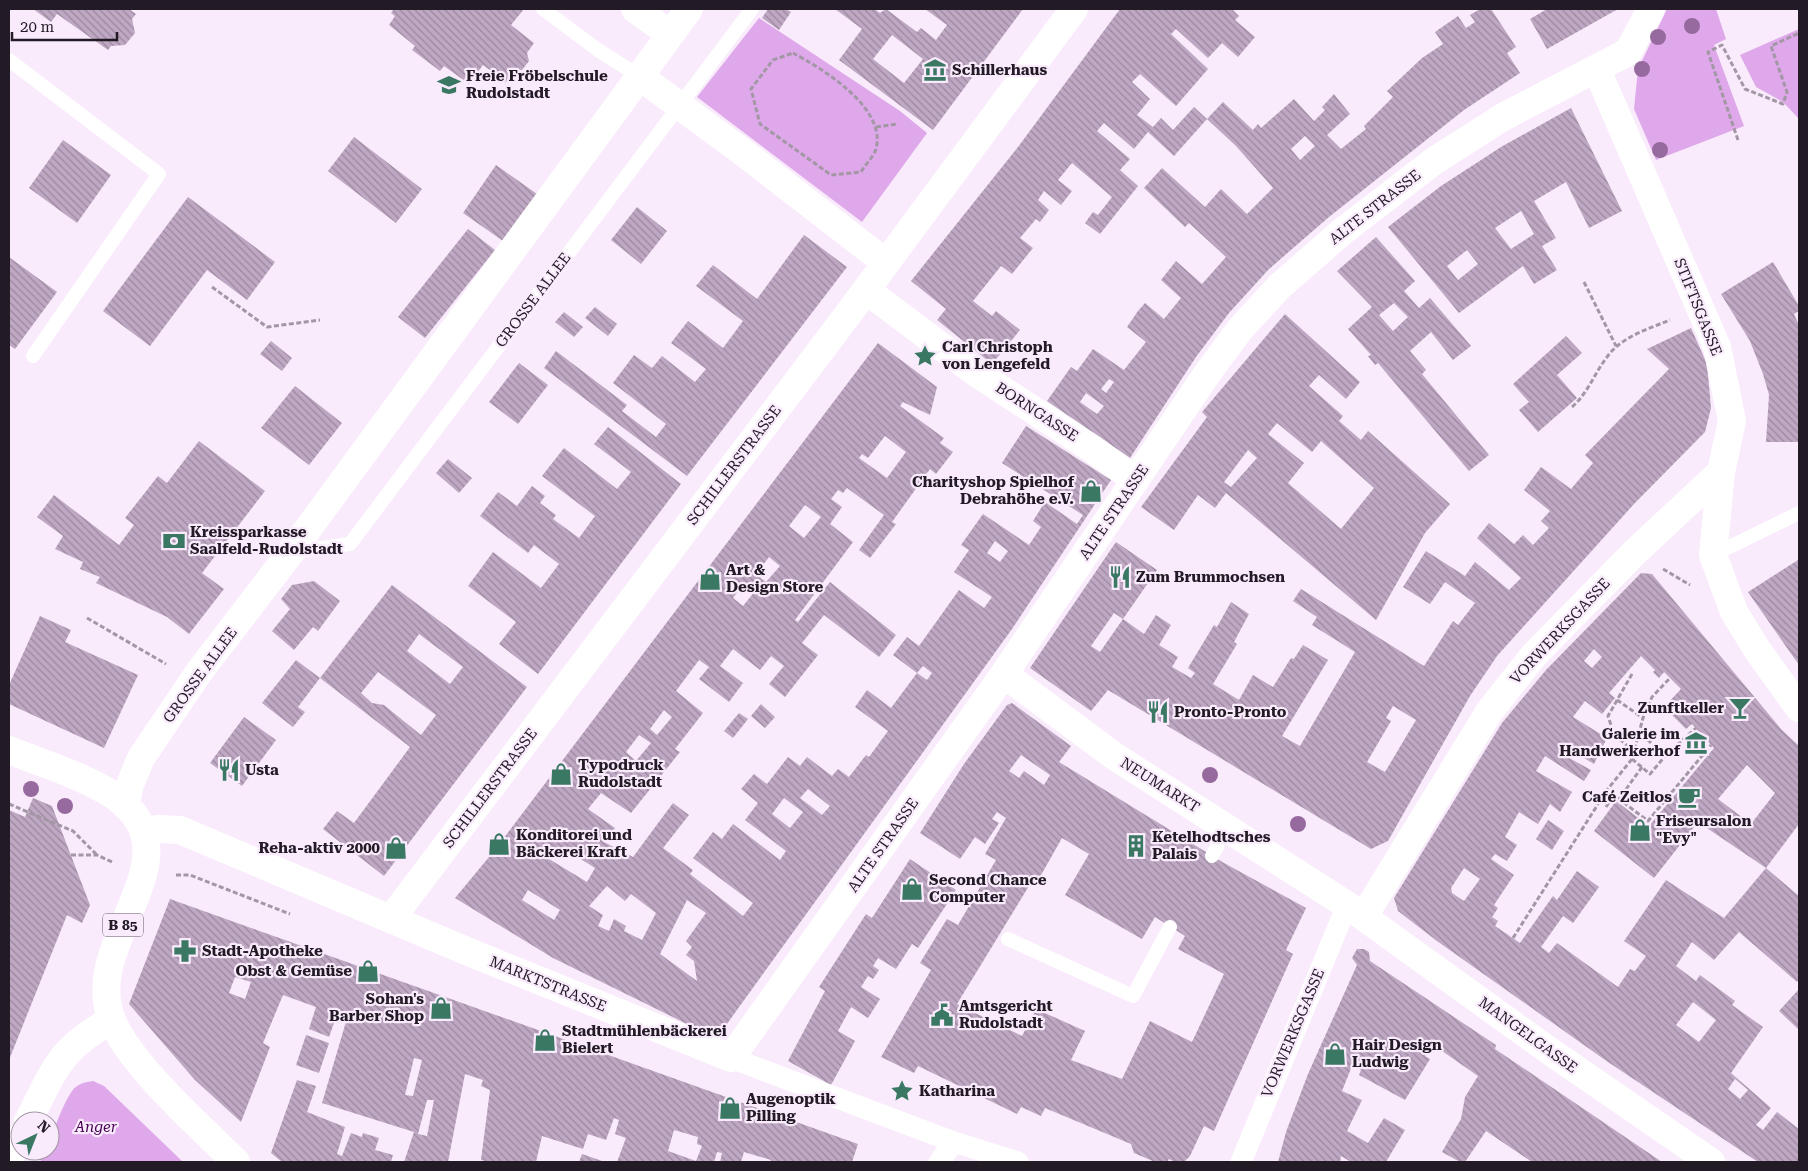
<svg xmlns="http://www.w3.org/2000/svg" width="1808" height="1171" font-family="'Roboto Serif',serif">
<defs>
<pattern id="building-back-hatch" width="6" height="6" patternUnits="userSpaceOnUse" patternTransform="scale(1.25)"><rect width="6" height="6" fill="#bfa8c3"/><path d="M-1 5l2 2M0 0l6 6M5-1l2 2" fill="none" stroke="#9b889e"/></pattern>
</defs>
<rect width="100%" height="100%" fill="#f9ebfc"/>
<path fill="#dea8ea" d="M1667 9H1716L1726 39 1714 45 1744 126 1656 160 1634 109 1638 69Z
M759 18 900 111 927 133 862 222 697 97Z
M1799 29V119L1783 102 1756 87 1740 55Z
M93 1081 104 1086 183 1162H40L45 1151H50C50 1136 63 1104 72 1091 77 1084 85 1082 93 1081Z"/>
<path fill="url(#building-back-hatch)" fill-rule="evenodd" d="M33 9H129L136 14 132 19 135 33 125 45 111 46 108 50 57 14 51 22Z
M394 9H524L511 25 534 43 527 53 529 61 522 70 515 69 506 82 483 65 469 84 444 66 440 71 412 50 415 46 389 25 395 16 391 13Z
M768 9H786L791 12 779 30 762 18Z
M835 9H874L880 13 886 9 917 32 921 28 936 40 947 25 925 9H1023L933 130 839 60 862 29ZM892 35 923 59 904 83 873 59Z
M1120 9H1232L1239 16 1235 20 1255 37 1238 57 1222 43 1208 58 1176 29 1171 34 1208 69 1176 106 1140 74 1132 82 1150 99 1137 115 1153 127 1161 118 1173 130 1194 107 1207 119 1174 156 1148 132 1134 149 1104 123 1097 131 1130 159 1120 170 1138 186 1100 234 1085 223 1093 212 1098 215 1112 197 1072 163 1058 180 1072 191 1061 205 1044 191 1038 200 1049 210 1040 222 1036 219 1020 238 1033 248 1012 274 1001 266 973 301 992 316 996 311 1020 330 992 364 937 320 946 309 911 281 1018 147Z
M1480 9H1491L1516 47 1507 53 1520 73 1464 110 1329 217 1269 269 1229 313 1196 357 1130 458 1047 401 1071 367 1077 371 1093 349 1124 370 1146 342 1127 327 1138 311 1145 303 1164 319 1181 298 1161 280 1176 261 1202 284 1226 257 1189 223 1185 227 1144 188 1162 168 1205 207 1221 189 1247 214 1273 188 1236 146 1207 119 1223 102 1253 130 1258 124 1261 128 1294 99 1314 121 1325 110 1322 107 1334 94 1350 114 1327 135 1341 149 1366 129 1364 126 1393 97 1387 91 1422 58 1443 44 1435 32 1458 16 1466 28 1475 22 1470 15ZM1305 136 1315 146 1300 160 1291 149ZM1109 379 1114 382 1106 393 1101 389ZM1086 393 1104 406 1097 414 1080 402Z
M1547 9H1618L1547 49 1530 19Z
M1571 108 1622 211 1589 228 1566 182 1534 201 1556 238 1542 246 1557 270 1534 284 1523 266 1459 313 1388 227 1441 186 1501 147ZM1521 211 1534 234 1511 249 1495 228ZM1467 250 1478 264 1458 280 1447 266Z
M354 137 422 189 396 223 328 171Z
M63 140 111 175 77 223 29 188Z
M496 165 537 194 503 241 463 213Z
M188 197 275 262 247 300 207 270 150 346 103 311Z
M637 207 667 231 641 264 611 240Z
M468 229 495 250 425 338 398 317Z
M804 235 847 267 687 476 544 368 556 351 627 405 622 411 656 437 666 424 613 383 634 355 652 368 662 356 695 382 706 369 671 343 688 321 723 348 743 321 696 286 713 265 757 299Z
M1376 237 1415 281 1404 291 1419 308 1430 298 1471 346 1453 360 1431 332 1410 351 1426 370 1422 374 1489 455 1469 471 1378 363 1375 365 1368 356 1371 355 1348 329 1372 307 1337 271ZM1394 303 1408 317 1393 331 1379 315Z
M9 257 57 292 15 349 9 345Z
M1773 262 1799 306V311L1794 314 1799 325V442H1766L1769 395 1763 374 1750 341 1721 294Z
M595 307 617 324 608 336 585 318Z
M564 312 583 327 574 337 555 322Z
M1285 314 1360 382 1346 399 1319 375 1309 386 1343 416 1339 421 1361 440 1368 431 1450 504 1425 533 1376 620 1226 493 1215 508 1198 495 1174 530 1141 507 1207 417 1202 412ZM1277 423 1312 452 1321 441 1374 488 1341 529 1288 483 1304 463 1268 434ZM1248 450 1257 458 1231 487 1224 482Z
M1691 328 1707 364 1711 408 1705 432 1634 504 1497 656 1470 696 1388 841 1371 849 1108 690 1091 711 1030 668 1116 542 1157 570 1123 619 1144 634 1156 615 1171 625 1159 645 1178 657 1172 667 1191 678 1195 673 1188 668 1214 625 1217 627 1231 602 1249 614 1234 642 1237 644 1213 684 1239 700 1253 675 1273 687 1291 658 1294 659 1303 645 1328 660 1282 736 1300 746 1355 652 1312 625 1317 617 1293 601 1301 589 1424 666 1453 621 1458 625 1475 603 1445 582 1430 604 1403 587 1426 551 1465 576 1475 562 1509 590 1521 578 1477 538 1489 523 1514 544 1523 535 1533 545 1549 528 1541 521 1550 511 1524 490 1541 467 1571 489 1593 463 1585 455 1669 369 1647 349ZM1114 613 1123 619 1100 652 1091 646ZM1393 706 1416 720 1385 772 1367 762 1391 721 1386 718Z
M1566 336 1582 353 1557 375 1577 398 1538 432 1519 410 1529 402 1513 384Z
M271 341 292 358 282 371 260 354Z
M878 343 937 387 930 415 903 402 900 406 944 438 940 443 953 452 936 474 930 469 892 522 896 524 870 558 859 550 884 515 847 488 843 493 838 490 831 499 842 507 830 524 853 542 795 620 798 622 830 582 896 635 879 657 824 615 802 643 818 655 785 697 769 684 784 666 771 656 760 670 733 649 720 666 743 683 729 702 699 679 709 667 699 660 676 691 703 713 675 749 680 752 631 813 601 793 588 809 615 828 604 842 633 857 673 803 689 815 663 848 693 870 690 874 743 916 753 903 693 858 713 832 722 839 733 824 780 860 786 851 745 820 758 803 741 789 754 774 767 784 788 757 800 766 807 757 832 776 838 769 849 777 866 755 869 757 888 731 855 707 867 690 891 708 917 673 927 680 932 673 923 666 917 673 893 655 907 637 919 646 959 590 984 608 992 597 954 572 969 550 961 545 983 514 1029 545 1041 527 1033 521 1045 502 1077 524 1083 515 1002 463 1026 426 1111 480 1012 629 724 1028 714 1032 693 1027 553 958 455 898 494 851ZM885 436 906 452 887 478 859 458 862 454 868 458ZM805 505 821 517 804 538 789 526ZM995 541 1008 551 1000 562 987 553ZM769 557 780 566 766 582 756 574ZM745 582 756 590 743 606 733 598ZM664 710 672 717 657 735 650 729ZM639 735 651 743 636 761 626 752ZM808 789 830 806 822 815 800 798ZM784 798 803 812 790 828 772 814ZM565 849 595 868 587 882 549 859 554 852 560 856ZM607 886 625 901 631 894 656 913 642 940 624 931 626 926 614 919 609 931 598 926 603 915 589 906ZM528 890 560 910 554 920 522 900ZM687 900 706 913 686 941 692 947 686 955 694 961 697 981 660 954Z
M519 363 548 385 518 424 489 402Z
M295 386 342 423 309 465 261 428Z
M608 427 681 484 538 674 499 644 516 622 468 586 493 552 541 588 559 564 534 545 528 553 480 516 498 492 517 506 532 486 545 496 540 503 556 515 553 519 579 538 595 516 542 476 564 448 617 489 631 472 594 444Z
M199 441 265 491 202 573 224 589 189 634 167 617 96 583 100 577 80 569 83 562 55 549 63 536 37 517 54 495 119 545 134 525 125 518 158 476 167 483Z
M448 459 472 478 459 493 436 473Z
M1798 560 1799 562V665L1748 592Z
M1641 573 1652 574 1781 729 1799 746V824L1766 868 1698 822 1654 878 1594 831 1616 801 1649 826 1714 748 1692 724 1686 729 1664 707 1681 689 1664 672 1659 678 1653 672 1655 670 1641 656 1609 693 1615 698 1602 714 1585 701 1573 717 1607 738 1594 764 1564 746 1560 753 1591 770 1584 781 1545 756 1536 771 1572 792 1560 812 1550 804 1538 824 1519 812 1505 837 1517 845 1507 861 1495 854 1491 859 1514 875 1494 905 1498 908 1492 917 1498 921 1495 926 1520 943 1553 896 1557 900 1577 871 1599 887 1573 923 1563 916 1541 947 1549 953 1557 943 1618 987 1630 969 1635 971 1646 956 1624 941 1666 880 1724 918 1766 868 1799 896V979L1797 982 1739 932 1714 960 1692 942 1676 966 1696 981 1700 975 1735 1001 1732 1005 1763 1027 1731 1073 1771 1108 1756 1125 1763 1130 1777 1112 1799 1129V1162H1758L1608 1062 1437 941 1398 911 1394 898 1502 723 1546 670ZM1594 649 1602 657 1592 668 1584 661ZM1747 765 1775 793 1751 824 1718 799ZM1464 868 1480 879 1464 901 1452 893 1451 888ZM1693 1002 1716 1020 1699 1042 1676 1025ZM1735 1079 1748 1090 1740 1099 1728 1089Z
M314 581 340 601 318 631 313 627 294 650 272 631 290 609 281 599 292 585Z
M392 585 527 687 384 876 323 829 337 811 354 823 410 747 320 678ZM419 634 463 667 450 684 407 651ZM378 672 436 715 421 735 384 705 372 703 361 693Z
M40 616 71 630 65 642 138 675 104 748 9 704V685Z
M296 660 320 678 298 707 305 712 293 727 262 703Z
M1012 703 1071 746 1059 762 1224 863 1306 908 1286 950 1293 954 1214 1131 1204 1126 1190 1156 1184 1162H1175L1169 1159 1167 1162H1155L1134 1153 1131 1144 1045 1108 1041 1116 1021 1107 1017 1114 918 1066 914 1073 881 1057 931 970 920 963 947 919 958 925 996 860 985 854 1006 818 997 812 992 819 999 823 985 844 975 837 960 859 920 833 964 764 1007 705ZM1021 755 1050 775 1044 785 1024 771 1019 778 1009 771ZM1062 838 1089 854 1065 895 1142 939 1155 917 1185 936 1178 949 1224 974 1192 1042 1150 1021 1122 1079 1071 1060 1085 1031 1036 1009 1022 1036 957 1004 1032 881 1036 884Z
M761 704 775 717 765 728 751 716Z
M739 713 748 719 733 738 724 731Z
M244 717 276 740 242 786 210 763Z
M33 798 52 806 90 905 82 923 67 915 9 1060V810L25 817Z
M1548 820 1564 831 1552 850 1536 839Z
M910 859 956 890 918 948 912 944 896 969 878 958 873 966 879 970 873 979 868 976 861 987 880 999 868 1018 851 1007 838 1031 855 1041 831 1085 788 1061 825 991 819 987 866 914 872 918Z
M170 899 858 1144 852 1162H770L771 1160 744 1152 741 1162H720L722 1153 717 1152 714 1162H617L626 1138 615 1134 619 1120 614 1118 606 1140 588 1134 583 1149 542 1136 536 1162H489L481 1160 490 1090 481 1086 483 1080 465 1074 448 1162H404L414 1132 322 1103 348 1015 338 1012 329 1037 309 1029 316 1007 283 995 263 1043 270 1047 241 1122 195 1080 129 1004ZM235 977 251 982 245 999 229 993ZM414 1058 422 1060 413 1096 405 1095ZM427 1100H434L427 1136 418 1134ZM674 1130 698 1137 697 1144 702 1146 696 1161 668 1151Z
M1357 949H1364L1369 952 1370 961 1496 1045 1495 1049 1662 1162H1532L1486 1131 1465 1162H1460L1442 1152 1461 1119 1465 1097 1478 1076 1432 1044 1425 1056 1430 1059 1405 1100 1359 1075 1361 1070 1352 1066 1342 1091 1362 1100 1347 1131 1368 1143 1384 1118 1405 1130 1386 1162H1351L1341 1156 1340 1162H1278L1286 1132 1308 1074 1357 965 1352 958Z
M1799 989V1030L1779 1011Z
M306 1035 329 1043 319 1073 296 1065Z
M297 1080 316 1086 307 1112 345 1127 337 1154 342 1156 351 1133 362 1137 363 1133 379 1138 375 1150 393 1155 391 1162H282L271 1153Z
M582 1154 605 1162H579Z"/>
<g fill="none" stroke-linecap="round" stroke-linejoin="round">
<path stroke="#a397a5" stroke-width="3" stroke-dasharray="5 2.5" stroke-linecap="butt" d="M793 53C823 69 887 108 876 149 874 156 865 165 861 172L831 175 760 124 751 89 773 60Z
M876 127 897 124
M1738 140 1708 52 1722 45 1745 89 1783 104 1787 92 1771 46 1799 33
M1584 282 1616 346
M212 287 267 327 320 320
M1572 407C1588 393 1594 374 1607 357 1621 337 1648 329 1670 320
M1663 569 1690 585
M87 618 166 664
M1632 674 1608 716 1614 734 1634 752
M1617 700 1643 718
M1666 755 1696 728
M1632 759 1650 774 1666 755 1639 733
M1642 767 1619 799 1648 821 1711 745
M9 804 73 831 97 855
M1606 807 1614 795 1607 790
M71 855H97L112 862
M176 875H190L290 914
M1513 938 1607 790 1632 759 1643 718 1652 697 1670 678"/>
<path stroke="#fff" stroke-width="14" d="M543 9 598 50 639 76
M9 60 159 174 33 356
M291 552 350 544 752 9
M1713 555 1799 513
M1212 856 1227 828
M1008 939 1133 996 1170 927"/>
<path stroke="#fff" stroke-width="21" d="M731 1058 954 1142 1018 1162
M939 1162 954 1142
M1241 1162 1347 905"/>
<path stroke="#fff" stroke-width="28" d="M635 9 670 34
M1597 70 1717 347 1732 421 1721 472 1713 555 1734 612 1758 651 1799 708
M639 76 740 150 885 262
M866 290 975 372 1091 448 1136 480
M1004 674 1114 756 1347 905 1551 1052 1711 1162
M126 806 129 787 141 758 199 672 291 552 689 9
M144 831 159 829 180 830 464 950 731 1058 1004 674 1209 371 1241 328 1280 286 1343 231 1434 161 1503 117 1628 52 1651 9
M1364 916 1489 712 1534 655 1635 552 1721 472
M391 919 846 317 1074 9
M28 1121C54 1071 59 1048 112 1020
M9 1159 20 1137"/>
<path stroke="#fff" stroke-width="28" d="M9 750C43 764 82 775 113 795 203 857 79 940 112 1020 130 1065 200 1126 236 1162"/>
</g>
<g fill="#976a9f">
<circle cx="1692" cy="26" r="8"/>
<circle cx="1658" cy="37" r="8"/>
<circle cx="1642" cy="69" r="8"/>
<circle cx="1660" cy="150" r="8"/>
<circle cx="1210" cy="775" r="8"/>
<circle cx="31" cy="789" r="8"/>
<circle cx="65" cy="806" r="8"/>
<circle cx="1298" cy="824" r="8"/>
</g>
<defs>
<symbol id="museum-bare" viewBox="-9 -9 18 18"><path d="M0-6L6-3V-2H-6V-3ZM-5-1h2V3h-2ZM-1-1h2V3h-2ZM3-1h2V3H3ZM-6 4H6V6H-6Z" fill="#3a7864" stroke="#f9ebfc" stroke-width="2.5" paint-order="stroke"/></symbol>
<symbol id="school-bare" viewBox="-9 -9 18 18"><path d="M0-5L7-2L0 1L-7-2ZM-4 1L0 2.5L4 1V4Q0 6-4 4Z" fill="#3a7864" stroke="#f9ebfc" stroke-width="2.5" paint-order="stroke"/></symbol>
<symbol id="sight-bare" viewBox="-9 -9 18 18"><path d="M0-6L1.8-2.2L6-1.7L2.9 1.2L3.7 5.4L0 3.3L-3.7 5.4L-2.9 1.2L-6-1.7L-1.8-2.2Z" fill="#3a7864" stroke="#f9ebfc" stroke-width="2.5" paint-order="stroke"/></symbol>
<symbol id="shop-bare" viewBox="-9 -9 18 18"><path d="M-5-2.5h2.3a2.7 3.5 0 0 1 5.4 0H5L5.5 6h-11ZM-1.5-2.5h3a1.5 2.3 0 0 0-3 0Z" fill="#3a7864" stroke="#f9ebfc" stroke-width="2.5" paint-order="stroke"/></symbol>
<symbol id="bank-bare" viewBox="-9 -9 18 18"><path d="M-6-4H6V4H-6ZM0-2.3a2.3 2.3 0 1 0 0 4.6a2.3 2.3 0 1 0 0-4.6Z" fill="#3a7864" stroke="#f9ebfc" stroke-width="2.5" paint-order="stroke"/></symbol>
<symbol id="restaurant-bare" viewBox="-9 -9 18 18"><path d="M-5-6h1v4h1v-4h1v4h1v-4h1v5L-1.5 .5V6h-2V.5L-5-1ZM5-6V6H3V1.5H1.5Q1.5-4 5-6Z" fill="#3a7864" stroke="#f9ebfc" stroke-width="2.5" paint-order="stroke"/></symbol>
<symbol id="bar-bare" viewBox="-9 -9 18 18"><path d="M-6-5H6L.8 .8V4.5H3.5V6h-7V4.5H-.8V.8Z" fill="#3a7864" stroke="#f9ebfc" stroke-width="2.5" paint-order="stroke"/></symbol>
<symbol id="cafe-bare" viewBox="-9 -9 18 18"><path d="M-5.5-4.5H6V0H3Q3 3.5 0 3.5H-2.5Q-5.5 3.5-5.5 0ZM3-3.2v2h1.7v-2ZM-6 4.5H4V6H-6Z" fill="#3a7864" stroke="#f9ebfc" stroke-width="2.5" paint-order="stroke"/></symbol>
<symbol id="building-bare" viewBox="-9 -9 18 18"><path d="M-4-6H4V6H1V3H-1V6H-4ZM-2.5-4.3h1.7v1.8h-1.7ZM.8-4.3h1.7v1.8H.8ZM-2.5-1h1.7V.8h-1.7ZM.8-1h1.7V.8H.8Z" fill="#3a7864" stroke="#f9ebfc" stroke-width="2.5" paint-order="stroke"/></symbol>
<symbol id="pharmacy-bare" viewBox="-9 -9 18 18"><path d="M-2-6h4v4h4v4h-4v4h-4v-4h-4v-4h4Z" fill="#3a7864" stroke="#f9ebfc" stroke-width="2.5" paint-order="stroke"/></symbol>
<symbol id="civic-bare" viewBox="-9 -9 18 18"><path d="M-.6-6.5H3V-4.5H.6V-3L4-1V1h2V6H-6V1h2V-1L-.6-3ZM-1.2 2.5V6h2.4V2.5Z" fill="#3a7864" stroke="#f9ebfc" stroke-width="2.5" paint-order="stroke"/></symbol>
</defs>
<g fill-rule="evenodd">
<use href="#museum-bare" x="919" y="54" width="32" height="32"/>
<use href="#school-bare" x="433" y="69" width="32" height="32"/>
<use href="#sight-bare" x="909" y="340" width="32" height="32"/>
<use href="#shop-bare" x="1075" y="475" width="32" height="32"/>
<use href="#bank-bare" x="158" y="525" width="32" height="32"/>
<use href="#restaurant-bare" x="1104" y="561" width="32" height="32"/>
<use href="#shop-bare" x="694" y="563" width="32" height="32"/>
<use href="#bar-bare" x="1724" y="692" width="32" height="32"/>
<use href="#restaurant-bare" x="1142" y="696" width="32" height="32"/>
<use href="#museum-bare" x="1680" y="727" width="32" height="32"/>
<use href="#restaurant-bare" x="213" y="754" width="32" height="32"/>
<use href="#shop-bare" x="545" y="758" width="32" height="32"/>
<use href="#cafe-bare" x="1673" y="781" width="32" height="32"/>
<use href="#shop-bare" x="1624" y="814" width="32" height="32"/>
<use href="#shop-bare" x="483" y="828" width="32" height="32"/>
<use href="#building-bare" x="1120" y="830" width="32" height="32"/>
<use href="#shop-bare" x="380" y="832" width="32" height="32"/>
<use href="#shop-bare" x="896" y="873" width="32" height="32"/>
<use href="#pharmacy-bare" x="169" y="935" width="32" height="32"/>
<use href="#shop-bare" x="352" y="955" width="32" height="32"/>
<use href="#shop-bare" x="425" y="992" width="32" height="32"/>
<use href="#civic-bare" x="926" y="999" width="32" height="32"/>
<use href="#shop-bare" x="529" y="1024" width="32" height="32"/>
<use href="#shop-bare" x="1319" y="1038" width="32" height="32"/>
<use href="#sight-bare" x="886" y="1075" width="32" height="32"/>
<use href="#shop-bare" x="714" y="1092" width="32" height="32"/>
</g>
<g text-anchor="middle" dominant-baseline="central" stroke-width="4.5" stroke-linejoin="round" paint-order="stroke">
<rect fill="#f9ebfc" stroke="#625965" stroke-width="1" x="103" y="913.5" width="40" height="23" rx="4"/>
<g font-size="14" font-weight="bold" fill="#221a24">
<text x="123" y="925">B 85</text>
</g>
<g font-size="15" font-weight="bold" fill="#221a24" stroke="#f9ebfc" text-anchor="start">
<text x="952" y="70">Schillerhaus</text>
<text x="466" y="76">Freie Fröbelschule<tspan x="466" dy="17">Rudolstadt</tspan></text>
<text x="942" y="347">Carl Christoph<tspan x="942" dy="17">von Lengefeld</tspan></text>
<text x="1074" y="482" text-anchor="end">Charityshop Spielhof<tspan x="1074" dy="17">Debrahöhe e.V.</tspan></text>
<text x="190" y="532">Kreissparkasse<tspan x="190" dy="17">Saalfeld-Rudolstadt</tspan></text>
<text x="726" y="570">Art &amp;<tspan x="726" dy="17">Design Store</tspan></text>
<text x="1136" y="577">Zum Brummochsen</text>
<text x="1724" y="708" text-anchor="end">Zunftkeller</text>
<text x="1174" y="712">Pronto-Pronto</text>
<text x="1680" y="734" text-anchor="end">Galerie im<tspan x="1680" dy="17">Handwerkerhof</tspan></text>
<text x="578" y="765">Typodruck<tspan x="578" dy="17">Rudolstadt</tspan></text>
<text x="245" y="770">Usta</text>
<text x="1672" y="797" text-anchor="end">Café Zeitlos</text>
<text x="1656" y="821">Friseursalon<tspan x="1656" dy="17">"Evy"</tspan></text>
<text x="516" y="835">Konditorei und<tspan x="516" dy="17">Bäckerei Kraft</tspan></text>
<text x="1152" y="837">Ketelhodtsches<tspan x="1152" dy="17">Palais</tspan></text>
<text x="380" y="848" text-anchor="end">Reha-aktiv 2000</text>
<text x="929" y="880">Second Chance<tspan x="929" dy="17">Computer</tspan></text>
<text x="202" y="951">Stadt-Apotheke</text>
<text x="352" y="971" text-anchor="end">Obst &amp; Gemüse</text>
<text x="424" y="999" text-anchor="end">Sohan's<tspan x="424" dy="17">Barber Shop</tspan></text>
<text x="959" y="1006">Amtsgericht<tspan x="959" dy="17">Rudolstadt</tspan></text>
<text x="562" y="1031">Stadtmühlenbäckerei<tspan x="562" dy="17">Bielert</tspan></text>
<text x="1352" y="1045">Hair Design<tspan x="1352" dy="17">Ludwig</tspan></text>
<text x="919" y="1091">Katharina</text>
<text x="746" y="1099">Augenoptik<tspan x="746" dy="17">Pilling</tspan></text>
</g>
<g font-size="15" fill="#221a24" stroke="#f9ebfc">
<text transform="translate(1375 207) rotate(-38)">ALTE STRASSE</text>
<text transform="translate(533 300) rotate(-53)">GROSSE ALLEE</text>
<text transform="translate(1698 307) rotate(68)">STIFTSGASSE</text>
<text transform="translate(1037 412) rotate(33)">BORNGASSE</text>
<text transform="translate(734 465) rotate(-53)">SCHILLERSTRASSE</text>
<text transform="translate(1114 512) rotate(-56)">ALTE STRASSE</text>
<text transform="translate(1560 631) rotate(-47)">VORWERKSGASSE</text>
<text transform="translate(200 675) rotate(-54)">GROSSE ALLEE</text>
<text transform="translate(1160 785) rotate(32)">NEUMARKT</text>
<text transform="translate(490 788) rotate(-53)">SCHILLERSTRASSE</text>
<text transform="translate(883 845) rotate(-55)">ALTE STRASSE</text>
<text transform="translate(548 984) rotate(22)">MARKTSTRASSE</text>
<text transform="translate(1293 1033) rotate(-67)">VORWERKSGASSE</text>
<text transform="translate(1528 1035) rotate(36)">MANGELGASSE</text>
</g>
<g font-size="15" font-style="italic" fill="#470153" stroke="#f9ebfc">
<text x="96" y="1127">Anger</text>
</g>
</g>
<rect width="1808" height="1171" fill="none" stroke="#221a24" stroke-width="20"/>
<g transform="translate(35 1136) rotate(43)"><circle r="24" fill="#f9ebfc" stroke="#a397a6"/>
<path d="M0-4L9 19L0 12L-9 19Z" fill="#3a7864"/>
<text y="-8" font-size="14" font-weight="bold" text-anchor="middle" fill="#221a24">N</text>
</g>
<path d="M12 32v8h105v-8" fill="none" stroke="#221a24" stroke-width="2.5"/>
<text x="20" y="32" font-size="15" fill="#221a24" stroke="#f9ebfc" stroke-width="4" paint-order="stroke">20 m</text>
</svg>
